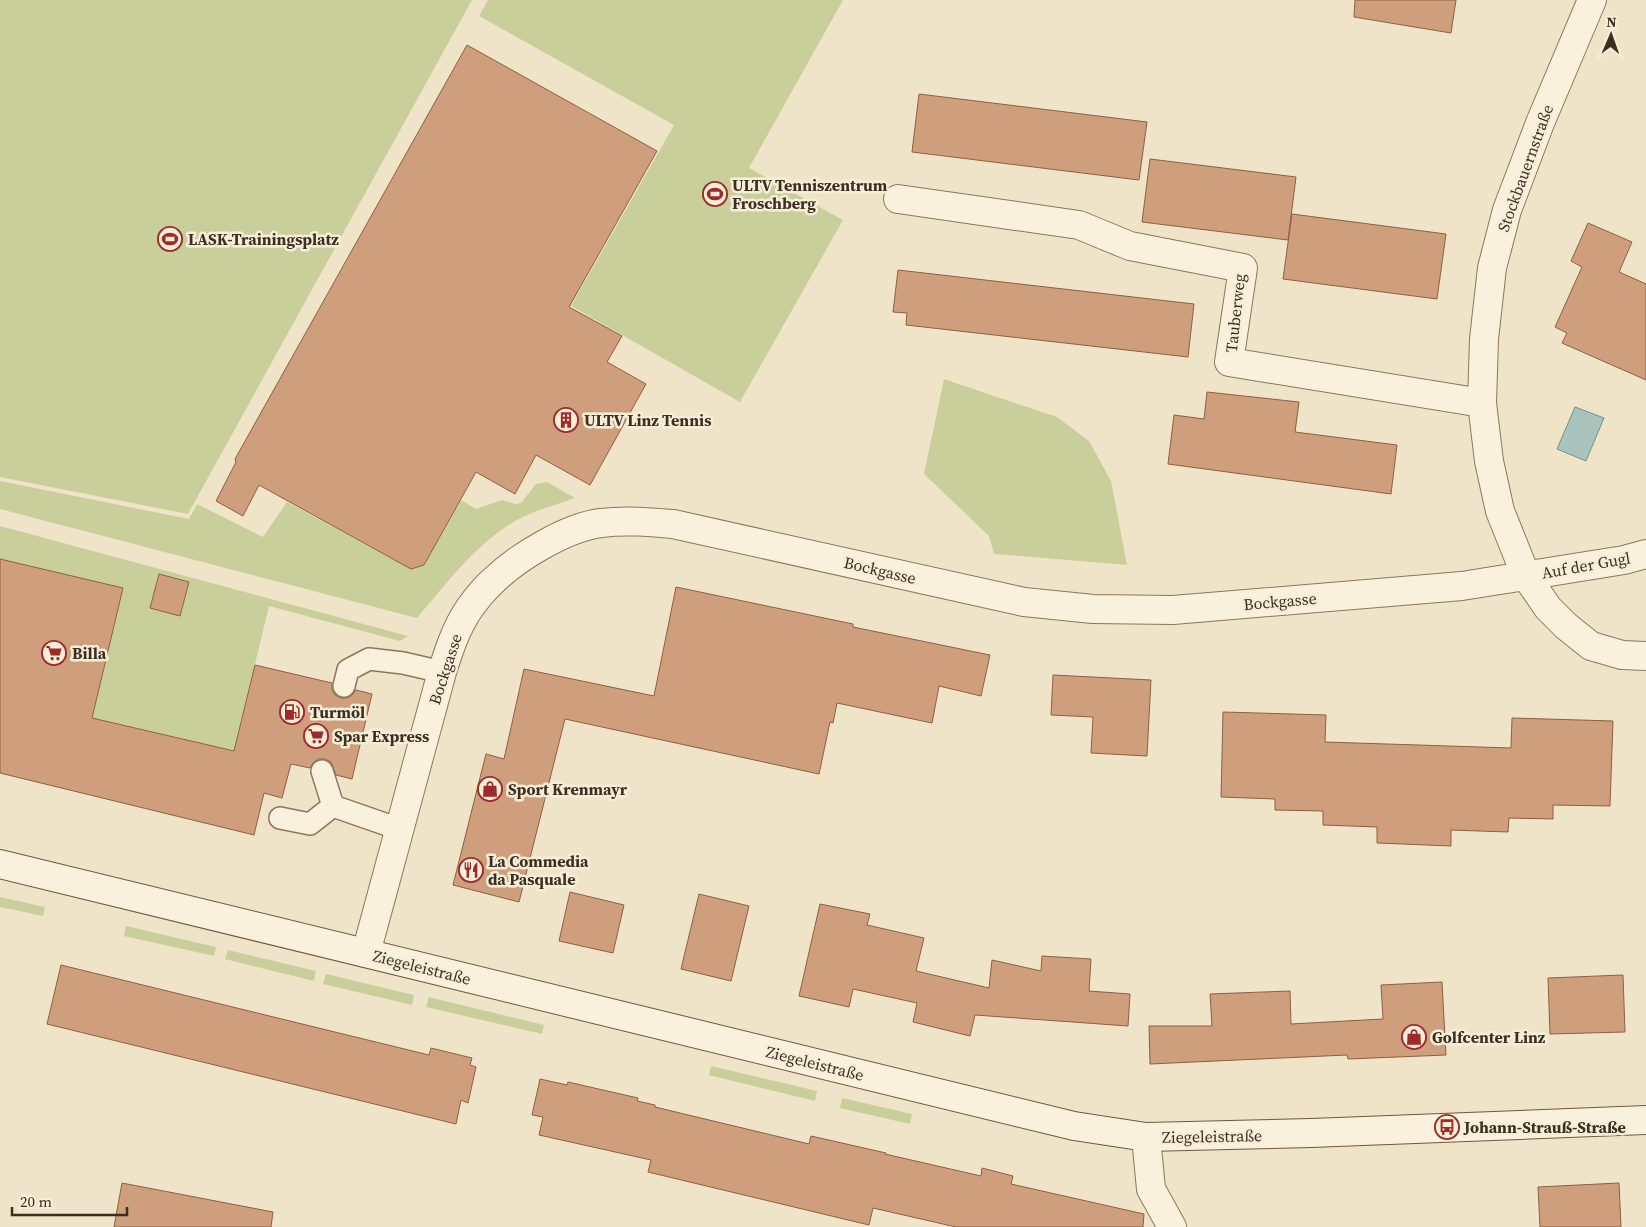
<svg xmlns="http://www.w3.org/2000/svg" width="1646" height="1227" font-family="'Source Serif 4',serif">
<rect width="100%" height="100%" fill="#f0e4c8"/>
<path fill="#c9cf9b" d="M0 0H472L188 514 0 477Z
M488 0H843L749 168 843 220 740 402 571 306 674 125 479 16Z
M944 379 1057 417 1089 441 1111 481 1127 565 994 554 989 536 924 474Z
M0 481 189 519 197 504 263 537 287 502 411 569 424 565 461 500 476 509 502 500 515 504 521 503 536 484 547 482 575 498C556 505 535 510 517 520 476 543 447 583 417 618L0 509Z
M0 526 408 636 400 641 269 606 234 751 92 718 123 588 0 559Z
M0 897 45 907 43 916 0 907Z
M126 926 216 947 214 956 124 936Z
M228 950 316 971 314 981 225 959Z
M326 974 414 995 412 1005 323 984Z
M429 997 544 1025 542 1034 426 1007Z
M711 1066 817 1091 815 1101 709 1075Z
M842 1098 912 1114 910 1124 840 1108Z"/>
<path fill="#a9c4bc" stroke="#6f938a" d="M1575 407 1604 418 1586 461 1557 449Z"/>
<path fill="#cf9f7d" stroke="#8d5f41" d="M1355 0H1456L1451 33 1354 17Z
M467 45 657 151 569 307 622 336 607 362 646 384 590 485 536 455 515 494 476 472 424 565 411 569 259 485 243 516 216 501 236 462 235 459Z
M919 94 1147 122 1139 180 912 152Z
M1150 159 1296 177 1288 240 1142 222Z
M1292 214 1446 234 1437 299 1283 279Z
M1588 223 1632 242 1619 272 1646 284V380L1562 343 1567 333 1555 327 1582 267 1571 261Z
M898 270 1194 304 1188 357 906 325 907 313 893 312Z
M1207 392 1299 402 1295 432 1397 445 1391 494 1168 464 1174 415 1204 419Z
M0 559 123 588 92 718 234 751 255 665 332 683V690L335 695 341 698H348L353 694 356 690 372 694 352 779 336 775 331 762 325 759H318L313 763 310 768 291 764 282 798 264 793 254 835 0 773Z
M159 574 189 582 180 616 150 608Z
M676 587 853 624V627L990 655 981 696 939 686 932 723 837 703 833 723 830 722 819 774 565 719 519 902 453 885 486 754 504 759 524 669 654 696Z
M1053 675 1151 680 1147 756 1091 753 1093 717 1051 715Z
M1223 712 1326 715 1325 742 1511 748 1512 718 1613 721 1610 806 1553 805V819L1509 818 1508 832 1451 830V846L1377 843V827L1323 825V811L1275 810V799L1221 797Z
M570 892 624 905 613 953 559 941Z
M699 894 749 906 731 981 681 969Z
M820 904 870 914 867 925 924 938 916 971 989 988 992 960 1041 971 1042 956 1091 959 1089 991 1130 994 1128 1026 975 1015 970 1036 913 1022 917 1003 853 989 849 1007 799 996Z
M61 965 429 1055 431 1048 472 1058 470 1065 476 1067 468 1103 461 1100 456 1124 47 1024Z
M1623 975 1625 1032 1550 1034 1548 978Z
M1442 982 1446 1055 1348 1059 1347 1055 1150 1064 1149 1026H1212L1210 994 1290 991 1291 1024 1383 1019 1381 985Z
M540 1079 567 1085 568 1082 638 1098 637 1101 655 1105V1107L809 1144 811 1136 886 1153 885 1154 981 1176 982 1168 1013 1176 1011 1184 1144 1214 1143 1227H956L873 1208 869 1225 648 1172 651 1160 539 1135 543 1117 532 1115Z
M122 1183 273 1212 271 1227H114Z
M1619 1183 1621 1227H1540L1538 1187Z"/>
<g fill="none" stroke-linecap="round" stroke-linejoin="round">
<defs>
<path id="lane" d="M344 686 348 670 369 659 403 663 442 672
M322 771 333 806 399 829
M280 818 310 824 333 806"/>
<path id="street" d="M1592 0 1540 123 1507 210 1492 268 1484 339 1482 403 1489 461 1500 511 1526 576 1548 608 1566 626 1591 646 1622 655 1646 656
M898 199 1079 225 1130 246 1243 268 1229 362 1482 403
M366 953 442 672C449 650 456 628 469 609 476 599 485 588 494 580 518 557 567 527 601 523 625 520 649 522 673 524L1024 602 1093 609 1173 610 1462 586 1624 560 1646 554
M1146 1137 1151 1189 1172 1227"/>
<path id="secondary" d="M0 864 1074 1126 1146 1137 1311 1133 1646 1120"/>
</defs>
<use href="#lane" stroke="#8d765c" stroke-width="24"/>
<use href="#street" stroke="#8d765c" stroke-width="30"/>
<use href="#secondary" stroke="#6f573f" stroke-width="30"/>
<use href="#lane" stroke="#faf1dc" stroke-width="21"/>
<use href="#street" stroke="#faf1dc" stroke-width="28"/>
<use href="#secondary" stroke="#faf1dc" stroke-width="28"/>
</g>
<defs>
<symbol id="stadium-ring" viewBox="-11 -11 22 22"><circle r="9.5" fill="#f7eed8" stroke="#9e2a2b" stroke-width="1.5"/><path d="M0-5a6.5 5 0 1 0 0 10a6.5 5 0 1 0 0-10ZM-3.5-1.8h7v3.6h-7Z" fill="#9e2a2b"/></symbol>
<symbol id="building-ring" viewBox="-11 -11 22 22"><circle r="9.5" fill="#f7eed8" stroke="#9e2a2b" stroke-width="1.5"/><path d="M-4-6H4V6H1V3H-1V6H-4ZM-2.5-4.3h1.7v1.8h-1.7ZM.8-4.3h1.7v1.8H.8ZM-2.5-1h1.7V.8h-1.7ZM.8-1h1.7V.8H.8Z" fill="#9e2a2b"/></symbol>
<symbol id="supermarket-ring" viewBox="-11 -11 22 22"><circle r="9.5" fill="#f7eed8" stroke="#9e2a2b" stroke-width="1.5"/><path d="M-6-5.5h2.5l.6 2H6L4.5 2H-2.5L-4.4-4H-6ZM-1.5 3.2a1.3 1.3 0 1 0 .1 0ZM3 3.2a1.3 1.3 0 1 0 .1 0Z" fill="#9e2a2b"/></symbol>
<symbol id="fuel-ring" viewBox="-11 -11 22 22"><circle r="9.5" fill="#f7eed8" stroke="#9e2a2b" stroke-width="1.5"/><path d="M-5.5-6h7V0h2V4h1.3V-2.5L3-4.5l.8-.8L6-3V5H2.5V1h-1V6h-7ZM-4.2-4.7v3.2H.2V-4.7Z" fill="#9e2a2b"/></symbol>
<symbol id="shop-ring" viewBox="-11 -11 22 22"><circle r="9.5" fill="#f7eed8" stroke="#9e2a2b" stroke-width="1.5"/><path d="M-5-2.5h2.3a2.7 3.5 0 0 1 5.4 0H5L5.5 6h-11ZM-1.5-2.5h3a1.5 2.3 0 0 0-3 0Z" fill="#9e2a2b"/></symbol>
<symbol id="restaurant-ring" viewBox="-11 -11 22 22"><circle r="9.5" fill="#f7eed8" stroke="#9e2a2b" stroke-width="1.5"/><path d="M-5-6h1v4h1v-4h1v4h1v-4h1v5L-1.5 .5V6h-2V.5L-5-1ZM5-6V6H3V1.5H1.5Q1.5-4 5-6Z" fill="#9e2a2b"/></symbol>
<symbol id="bus-ring" viewBox="-11 -11 22 22"><circle r="9.5" fill="#f7eed8" stroke="#9e2a2b" stroke-width="1.5"/><path d="M-5-6H5V4H4V6H2V4H-2V6H-4V4H-5ZM-3.5-4V0h7V-4ZM-3.5 1.2v1.5H-2V1.2ZM2 1.2v1.5H3.5V1.2Z" fill="#9e2a2b"/></symbol>
</defs>
<g fill-rule="evenodd">
<use href="#stadium-ring" x="701" y="180" width="28" height="28"/>
<use href="#stadium-ring" x="156" y="225" width="28" height="28"/>
<use href="#building-ring" x="552" y="406" width="28" height="28"/>
<use href="#supermarket-ring" x="40" y="639" width="28" height="28"/>
<use href="#fuel-ring" x="278" y="698" width="28" height="28"/>
<use href="#supermarket-ring" x="302" y="722" width="28" height="28"/>
<use href="#shop-ring" x="476" y="775" width="28" height="28"/>
<use href="#restaurant-ring" x="457" y="856" width="28" height="28"/>
<use href="#shop-ring" x="1400" y="1023" width="28" height="28"/>
<use href="#bus-ring" x="1433" y="1113" width="28" height="28"/>
</g>
<g text-anchor="middle" dominant-baseline="central" stroke-width="5" stroke-linejoin="round" paint-order="stroke">
<g font-size="16" fill="#3d2e20" stroke="#f7eed8">
<text transform="translate(1525 168) rotate(-70)">Stockbauernstraße</text>
<text transform="translate(1235 313) rotate(-84)">Tauberweg</text>
<text transform="translate(1586 565) rotate(-10)">Auf der Gugl</text>
<text transform="translate(880 570) rotate(13)">Bockgasse</text>
<text transform="translate(1280 601) rotate(-5)">Bockgasse</text>
<text transform="translate(445 669) rotate(-72)">Bockgasse</text>
<text transform="translate(422 967) rotate(14)">Ziegeleistraße</text>
<text transform="translate(815 1063) rotate(14)">Ziegeleistraße</text>
<text transform="translate(1212 1136) rotate(-1)">Ziegeleistraße</text>
</g>
<g font-size="16" font-weight="bold" fill="#3d2e20" stroke="#f7eed8" text-anchor="start">
<text x="732" y="185">ULTV Tenniszentrum<tspan x="732" dy="18">Froschberg</tspan></text>
<text x="188" y="239">LASK-Trainingsplatz</text>
<text x="584" y="420">ULTV Linz Tennis</text>
<text x="72" y="653">Billa</text>
<text x="310" y="712">Turmöl</text>
<text x="334" y="736">Spar Express</text>
<text x="508" y="789">Sport Krenmayr</text>
<text x="488" y="861">La Commedia<tspan x="488" dy="18">da Pasquale</tspan></text>
<text x="1432" y="1037">Golfcenter Linz</text>
<text x="1464" y="1127">Johann-Strauß-Straße</text>
</g>
</g>
<g transform="translate(1611 35) rotate(2)" stroke="#f7eed8" stroke-width="4" paint-order="stroke">
<path d="M0-4L9 19L0 12L-9 19Z" fill="#3d2e20"/>
<text y="-8" font-size="14" font-weight="bold" text-anchor="middle" fill="#3d2e20">N</text>
</g>
<path d="M12 1207v8h115v-8" fill="none" stroke="#3d2e20" stroke-width="2.5"/>
<text x="20" y="1207" font-size="15" fill="#3d2e20" stroke="#f7eed8" stroke-width="4" paint-order="stroke">20 m</text>
</svg>
